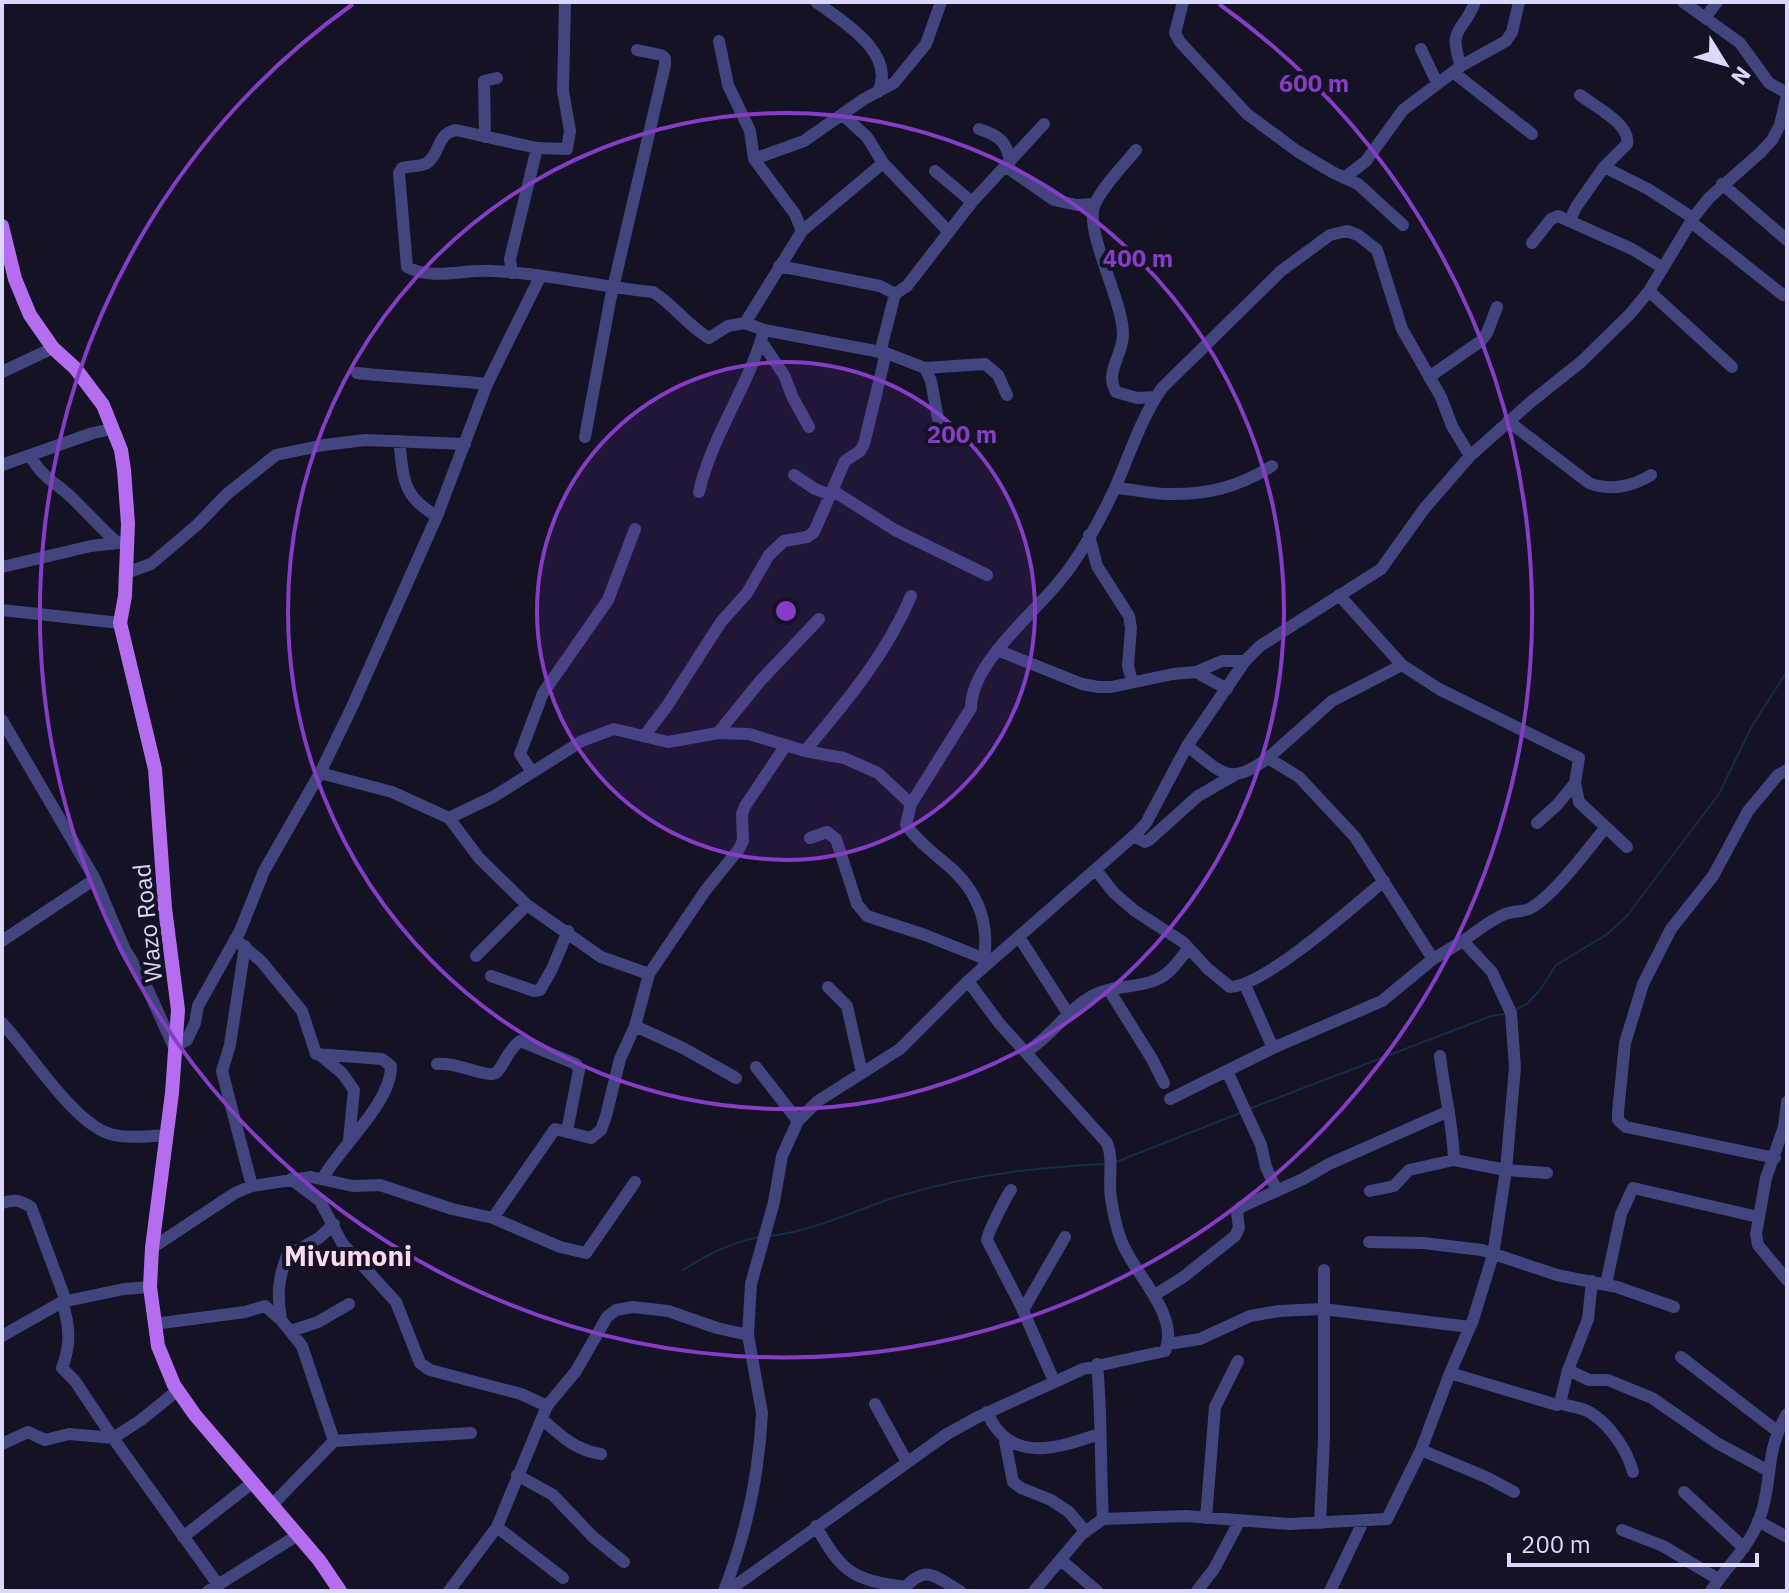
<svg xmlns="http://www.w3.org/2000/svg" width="1789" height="1593" font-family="'IBM Plex Sans',sans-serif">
<rect width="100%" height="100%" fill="#141224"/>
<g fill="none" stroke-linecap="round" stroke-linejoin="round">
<path stroke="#162d4a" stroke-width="2" d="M1515 1010 1527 1004 1540 990 1556 965 1606 935 1626 917 1719 794 1751 728 1787 671
M1249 1109 1491 1016 1506 1014
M1116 1162 1240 1113
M769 1236C815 1231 855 1210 899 1196 966 1176 1036 1167 1105 1164
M683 1270C708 1254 730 1243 759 1237"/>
<path stroke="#42447e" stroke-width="12" d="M565 2 563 91 570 131 567 149 537 148 456 130C436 134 441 153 427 163 420 167 410 166 402 168L399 173 407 267C433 281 464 269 493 271 546 273 599 287 653 292 674 305 688 326 709 338L728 326 745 323 764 330 886 353 925 368 985 364 998 375 1007 395
M816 2C842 21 897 53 878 92
M1183 2 1175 33 1180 42 1247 114 1297 151 1332 172 1358 184 1403 225
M1683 2 1740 43 1769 83 1787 93
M1705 18 1717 2
M719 41 728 85 750 131 754 159 795 214 802 231
M1421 49 1437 83
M1461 66C1447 26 1463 34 1475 2
M1453 72 1532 134
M843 115 867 137 883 163 948 231
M979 129C998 135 1007 141 1010 162
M485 137 484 81 497 78
M1136 150C1124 165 1102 187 1095 204 1083 229 1123 300 1123 334 1123 356 1104 372 1116 392L1137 398 1156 397
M754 159 804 141 864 99 894 83 926 44 941 2
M1005 166 1054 200 1077 205 1094 204
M1604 167 1648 189 1693 218
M935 171 972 202
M1344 178 1366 161 1403 110 1461 66 1506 41 1512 32 1519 2
M1722 184 1787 240
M1570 220 1576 207 1604 167 1627 144C1631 124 1594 106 1580 95
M1691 222 1783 295
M1532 243 1551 219 1558 216 1632 249 1663 268
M779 266 880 286 895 294
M512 273 510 259 537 148
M1649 291 1732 367
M745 323 802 231 883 163
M761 341 784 375 793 398 809 427
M880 353 895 294 907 286 972 202 1044 124
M925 368 931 381 938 419
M2 372 53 348
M357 373C401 378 444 379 487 384
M1429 377 1481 341 1487 333 1497 307
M1508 421 1589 483C1609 491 1632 487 1651 475
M585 437 610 301 665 65V58L661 55 637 50
M399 441C404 478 401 496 437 516
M30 455C42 478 54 481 71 497 87 512 101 529 118 543
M2 465 93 433 112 429
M794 475 815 489 831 495
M1115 488C1131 489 1148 493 1165 494 1206 495 1237 488 1272 466
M832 490 895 530 987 575
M699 492C712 435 749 386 764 330
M1089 535 1097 566 1129 616 1131 628 1128 666 1132 681
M2 567 91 546 127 542
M126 573 151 564 197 525 227 494 276 455 324 445 365 440 465 444
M1339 595 1402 665 1439 689 1579 758 1575 783 1579 802 1627 847
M2 610 120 623
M997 650 1082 684 1098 687H1111L1173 674 1196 672 1222 661H1245
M1196 672 1227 689
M2 720 95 879 125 950 142 977 174 1047 187 1040 195 1023 198 1006 240 931 264 871 320 773 352 707 437 516 487 384 540 277
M718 733 761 680 819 619
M645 735 667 706 721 622 747 593 769 555 784 541 807 537 814 532 845 461 860 451 864 444 886 353
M805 751C846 702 886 655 911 596
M1268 758 1332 701 1402 665
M532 772 520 754 543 693 608 600 635 529
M320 773 392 792 449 818 479 858 527 905 601 957 649 974
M911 804 971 708C971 664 1032 615 1058 583 1081 556 1100 520 1115 488 1130 454 1141 418 1162 388L1281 271 1330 235 1347 231 1358 235 1377 250 1402 329 1441 397 1452 426 1470 456
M449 818 493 797 582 741 614 729 668 742 718 733 749 734 805 751 844 758 878 773 911 804 906 825C919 843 936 855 952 869 982 897 990 929 983 968
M1537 823 1557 805 1575 783
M1134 836 1145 842 1149 840 1198 796 1233 776
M810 838 827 832 836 839 857 904 867 916 925 935 985 959
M1096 870 1114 893 1135 911 1183 942 1208 969 1230 987C1265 986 1354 906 1384 881
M1019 937 1069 1015
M235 939 261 961 302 1011 316 1054 382 1059 391 1066C392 1102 340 1147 323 1178
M2 941 95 879
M1463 941C1476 932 1490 920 1505 914 1513 911 1522 912 1529 909 1554 896 1587 850 1606 827
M245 946 230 1045 222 1071 252 1186
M476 956 527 905
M491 976 534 991 540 990 552 969 568 931
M1245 985 1273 1048
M828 987 847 1006 862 1073
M1109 990 1152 1059 1164 1083
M2 1023C29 1051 73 1123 110 1134 127 1139 149 1136 166 1135
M635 1026 683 1048 736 1078
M1026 1052C1051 1037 1067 1010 1092 996 1113 984 1139 989 1158 979 1171 973 1179 960 1188 949
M319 1054 342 1073 354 1090 349 1140
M1440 1056C1444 1091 1453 1125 1454 1160
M437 1064C455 1061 490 1080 497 1072 506 1061 508 1050 520 1041L576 1064 579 1070 567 1131
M756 1067 798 1121
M1227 1071 1261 1145 1266 1167 1277 1191
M1170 1099 1273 1048 1382 1001 1433 959
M1787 1102 1784 1127 1766 1178 1756 1234 1758 1245 1787 1280
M1775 1158 1626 1127 1618 1120V1112L1625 1043 1643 984 1671 929 1713 876 1748 811 1778 775 1787 770
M291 1179 320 1201 342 1243 396 1302 420 1363 430 1370 521 1394 547 1406
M1011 1190C1007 1195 987 1234 987 1240L1021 1306 1054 1381
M1370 1191 1394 1186 1409 1170 1454 1160 1506 1170 1547 1173
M2 1203C14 1199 20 1200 31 1207L66 1301
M493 1218 555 1129 591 1138 601 1130 606 1116 620 1059 635 1026 649 974 705 891 739 849 743 841 742 814 745 806 786 745
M1369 1242 1423 1243 1482 1250 1557 1275 1617 1287 1674 1307
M152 1248 235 1193 252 1186 311 1177 353 1186 380 1185 452 1209 493 1218 560 1247 586 1253 635 1182
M1606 1284 1621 1214 1633 1188 1758 1217
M1156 1294 1182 1278 1235 1236 1239 1228 1237 1212 1241 1207 1303 1179 1329 1164 1449 1111
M62 1302C70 1326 71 1345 62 1368L75 1381 113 1438 219 1586
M1023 1310 1065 1237
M281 1320C277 1296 278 1278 287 1256L319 1238 334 1224
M154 1324 245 1312 265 1306 281 1320 302 1346 334 1441
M291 1331 318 1322 349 1304
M2 1336 62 1302 124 1289 150 1287
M1168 1344 1200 1339 1250 1316 1279 1311 1323 1309 1470 1327
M1681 1357 1777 1431
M1097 1364C1102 1415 1100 1467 1103 1519
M1568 1370 1589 1380H1608L1652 1398 1717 1443 1767 1470
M1450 1373 1557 1405 1560 1403 1568 1370 1588 1319 1592 1281
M1560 1403C1569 1407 1582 1407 1591 1413 1611 1426 1627 1450 1633 1472
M875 1404 907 1462
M987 1412C1009 1464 1056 1449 1099 1434
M542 1419C561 1436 575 1450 601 1454
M1005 1441 1013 1482 1021 1488 1051 1500 1069 1512 1085 1531
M2 1444 28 1432 45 1440 69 1434 113 1438 141 1420 178 1390
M1421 1450 1486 1477 1514 1492
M517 1475 553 1495 593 1537 624 1562
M1684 1492 1744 1548
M271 1506 334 1441 471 1433
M1206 1518 1215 1407 1238 1361
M1758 1521 1787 1537
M1320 1523 1324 1439V1270
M816 1526C842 1573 853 1580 906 1587
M497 1527 563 1578
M1622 1530 1663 1546 1718 1579
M183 1537 252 1483
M1061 1560 1097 1591
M208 1591 298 1535
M449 1591 497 1527 547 1406 576 1371 607 1317 616 1310 633 1307 668 1311 717 1328 748 1335
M724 1591C747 1532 759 1476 762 1413L748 1335 751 1284 774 1202 782 1156 798 1121 818 1101 900 1049 968 981 1137 833 1146 823 1187 746 1245 661 1260 646 1381 569 1424 509 1470 456 1532 401 1581 362 1630 314 1649 291 1693 218 1709 198 1760 153 1772 140 1780 125 1787 95
M728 1591 947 1434 976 1418 1083 1369 1165 1351C1181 1315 1132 1272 1121 1240 1116 1227 1113 1211 1111 1198 1108 1180 1114 1160 1107 1143L999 1023 968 981
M902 1591C925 1564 933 1575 960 1591
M1034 1591 1082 1534 1103 1519 1186 1516 1289 1524 1387 1519 1421 1450 1450 1373 1473 1320 1493 1255 1506 1170 1515 1067 1511 1013 1492 972 1463 941 1433 959 1355 837 1299 777 1268 758C1228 788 1222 772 1187 746
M1197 1591 1214 1569 1239 1522
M1330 1591 1363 1522
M1711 1591C1728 1564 1753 1544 1762 1511 1773 1473 1765 1452 1787 1414"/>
<path stroke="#b46dee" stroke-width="14" d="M2 226 15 279 30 315 53 348 75 368 103 405 121 450 124 470 128 524 125 596 120 623 155 769 165 908 178 1010 172 1093 152 1248 150 1287 158 1346 174 1385 195 1415 319 1560 340 1591"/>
</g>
<circle cx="786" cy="611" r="249" fill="#853dc5" fill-opacity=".12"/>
<g fill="none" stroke="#853dc5" stroke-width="4">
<circle cx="786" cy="611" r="249"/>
<circle cx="786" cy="611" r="498"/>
<path d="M1219 4A746 746 0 1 1 353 4"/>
</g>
<g text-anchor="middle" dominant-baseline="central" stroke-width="8" stroke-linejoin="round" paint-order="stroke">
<g font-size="24" fill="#dbd9fb" stroke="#141224">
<text transform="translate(147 923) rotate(-96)">Wazo Road</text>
</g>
<g font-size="28" font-weight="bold" fill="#fbdbf2" stroke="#141224">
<text x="348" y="1255">Mivumoni</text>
</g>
</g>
<circle cx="786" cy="611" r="12" fill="#853dc5" stroke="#141224" stroke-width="4"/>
<g font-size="24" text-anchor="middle" font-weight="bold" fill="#853dc5" stroke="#141224" stroke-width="8" stroke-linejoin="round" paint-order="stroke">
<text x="1314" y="92">600 m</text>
<text x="1138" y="267">400 m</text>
<text x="962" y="443">200 m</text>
</g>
<rect width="1789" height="1593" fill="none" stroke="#dbd9fb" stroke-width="8"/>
<g transform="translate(1725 64) rotate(127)" stroke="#141224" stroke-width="6" paint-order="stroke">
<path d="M0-6L14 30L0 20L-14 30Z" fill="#dbd9fb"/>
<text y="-12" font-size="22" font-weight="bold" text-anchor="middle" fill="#dbd9fb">N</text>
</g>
<path d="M1509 1553v12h248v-12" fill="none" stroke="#dbd9fb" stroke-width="4"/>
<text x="1521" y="1553" font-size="24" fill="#dbd9fb" stroke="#141224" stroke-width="6" paint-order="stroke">200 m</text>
</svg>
